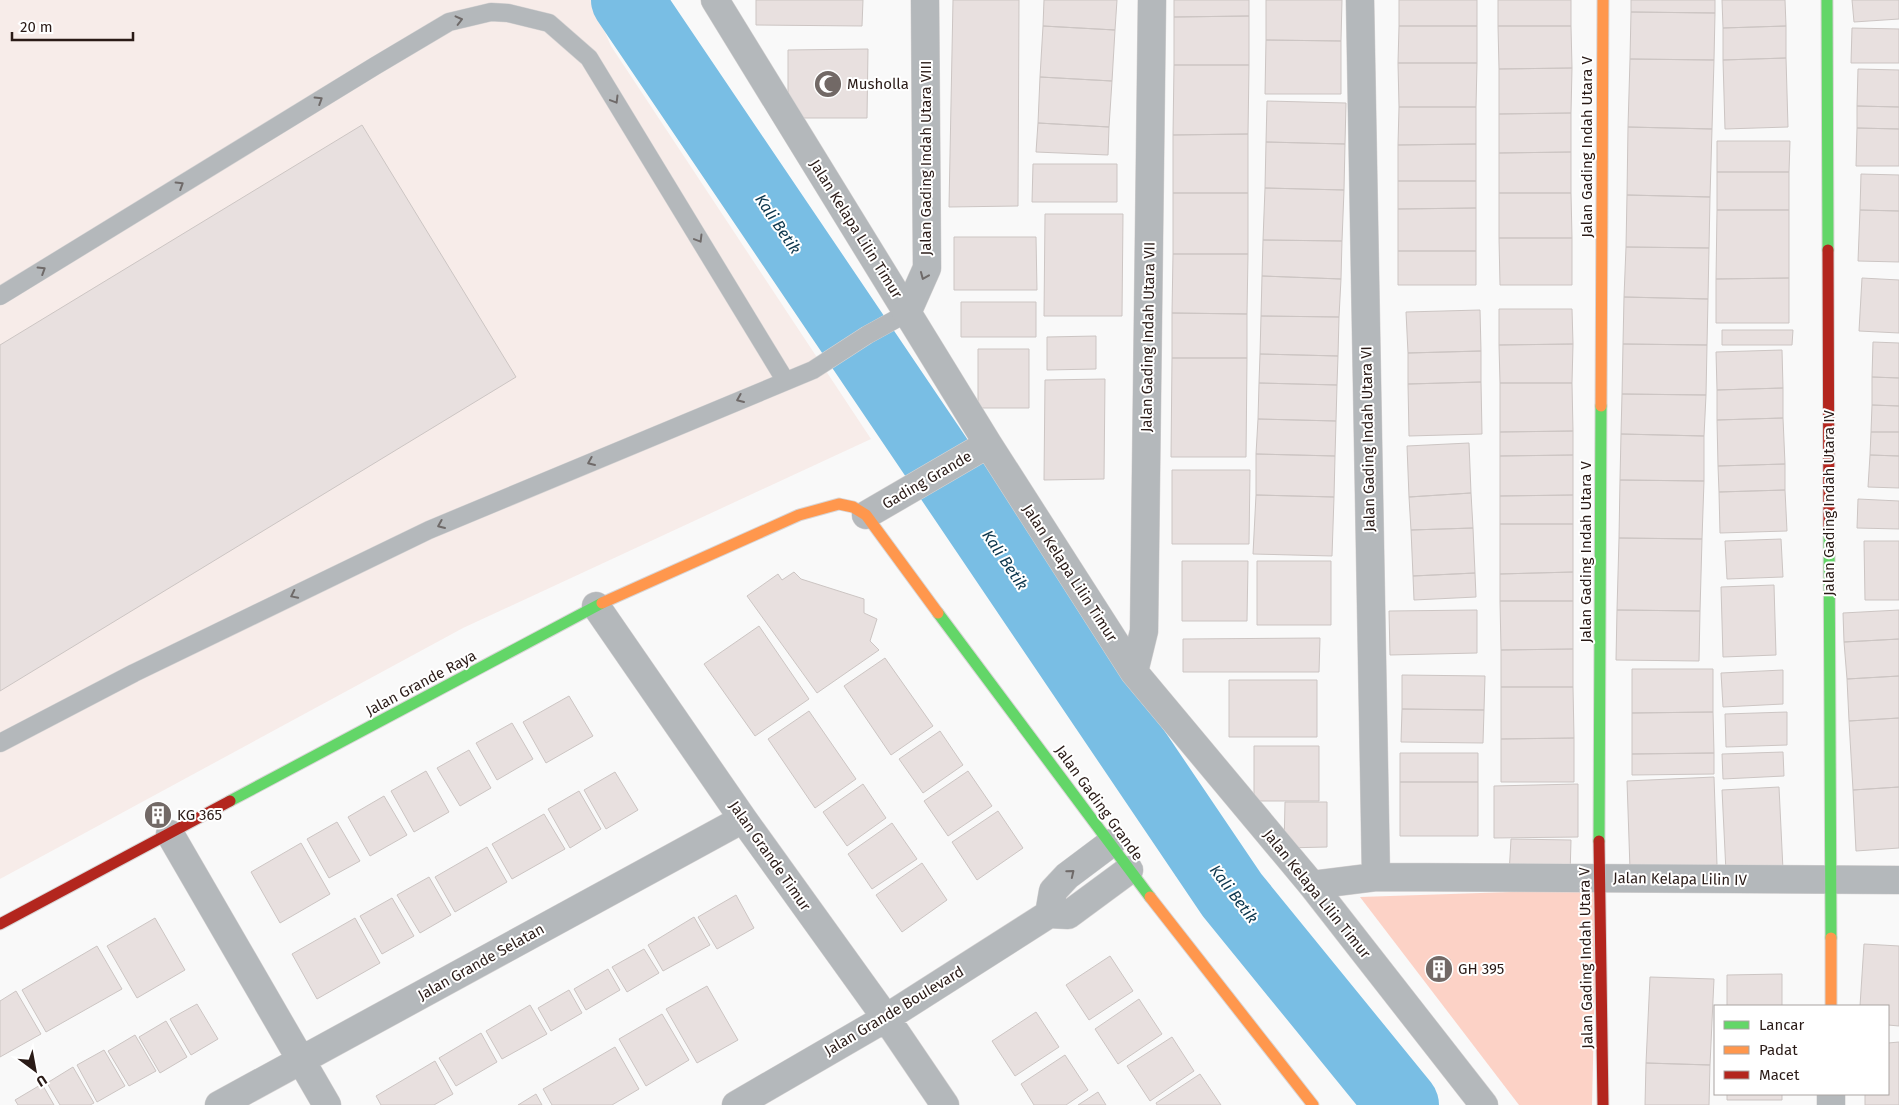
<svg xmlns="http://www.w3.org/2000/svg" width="1899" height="1105" font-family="'Fira Sans',sans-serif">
<rect width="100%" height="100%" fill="#f9f9f9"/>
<path fill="#f7ece9" d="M0 0H591L611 46 871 439 463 628 0 879Z"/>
<path fill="#fcd2c6" d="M1597 889 1592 1105H1519L1360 897Z"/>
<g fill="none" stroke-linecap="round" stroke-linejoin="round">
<path stroke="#79bee4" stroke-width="72" d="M627 0 1232 895 1403 1105"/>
</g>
<path fill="#e8e0df" stroke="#ccc5c3" d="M756 0H863L862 26 756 25Z
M953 0H1019L1018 206 949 207Z
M1044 0H1117L1115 30 1043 26Z
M1174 0H1249V16L1174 17Z
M1266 0H1342L1341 41 1266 40Z
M1399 0H1477V26H1399Z
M1498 0H1571V26H1498Z
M1631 0H1715V13L1631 12Z
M1722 0H1785L1786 26 1723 28Z
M1852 0H1899V19L1854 22Z
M1631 12 1715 13 1714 60 1630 59Z
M1249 16V65H1174V17Z
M1043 26 1115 30 1112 81 1040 77Z
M1399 26H1477V63H1398Z
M1498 26H1571L1572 68 1499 69Z
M1786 26V58L1723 60V28Z
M1852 28 1899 29V63H1851Z
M1266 40 1341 41V94H1265Z
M868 49 867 118H788V50Z
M1786 58 1788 127 1725 129 1723 60Z
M1630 59 1714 60 1712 129 1628 127Z
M1398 63H1477L1476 107H1399Z
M1174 65H1249L1248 134 1173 135Z
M1572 68 1571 113 1499 114V69Z
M1858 69 1899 70V107L1857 106Z
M1040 77 1112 81 1109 127 1038 123Z
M1267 101 1346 103 1345 144 1266 142Z
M1857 106 1899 107V129L1857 128Z
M1399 107H1476V144L1398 145Z
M1571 113V152L1499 153V114Z
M1038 123 1109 127 1108 155 1036 152Z
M362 125 516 377 0 691V345Z
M1628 127 1712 129 1710 197 1627 195Z
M1857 128 1899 129V166H1856Z
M1248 134V193H1173V135Z
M1717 141H1790L1789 172H1717Z
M1266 142 1345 144 1344 190 1265 188Z
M1476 144V181H1398V145Z
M1571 152V193H1499V153Z
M1033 164H1117V202H1032Z
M1717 172H1789V210H1717Z
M1861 174 1899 175V211L1860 210Z
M1398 181H1476V208L1398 209Z
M1265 188 1344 190 1342 241 1263 240Z
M1173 193H1248V254H1173Z
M1499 193H1571L1572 238H1499Z
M1627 195 1710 197 1709 248 1626 247Z
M1476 208V251H1398V209Z
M1717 210H1789V278L1716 279Z
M1860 210 1899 211V262L1858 261Z
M1045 214H1123L1122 316H1044Z
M954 237H1036L1037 290H954Z
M1499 238H1572V285H1500Z
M1263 240 1342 241 1341 279 1262 276Z
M1626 247 1709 248 1708 299 1624 297Z
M1398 251H1476V285H1398Z
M1173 254H1248L1247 314 1172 313Z
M1262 276 1341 279 1339 317 1261 316Z
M1789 278V323H1716V279Z
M1862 278 1899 280V333L1859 331Z
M1624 297 1708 299 1707 345 1623 344Z
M961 302H1036V337H961Z
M1499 309H1572L1573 344 1499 345Z
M1480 310 1481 351 1408 353 1406 312Z
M1172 313 1247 314V358H1172Z
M1261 316 1339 317 1338 356 1260 354Z
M1722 330H1793L1792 345H1722Z
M1096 336V369L1047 370V337Z
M1873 342 1899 343V378L1872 377Z
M1573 344 1572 383H1500L1499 345Z
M1623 344 1707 345 1706 395 1622 394Z
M978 349H1029V408H978Z
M1782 350 1783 388 1717 390 1716 352Z
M1481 351V382L1408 384V353Z
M1260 354 1338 356 1337 385 1259 383Z
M1172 358H1247L1246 457H1171Z
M1872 377 1899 378V406L1872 405Z
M1105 379 1104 479 1044 480 1045 380Z
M1481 382 1482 434 1409 436 1408 384Z
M1259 383 1337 385 1336 421 1258 419Z
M1500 383H1572L1573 431 1500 432Z
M1783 388V418L1717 420V390Z
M1622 394 1706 395 1704 436 1621 434Z
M1872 405 1899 406V432H1871Z
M1783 418 1785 464 1718 466 1717 420Z
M1258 419 1336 421 1335 456 1256 454Z
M1573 431V455L1500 456V432Z
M1871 432H1899V456L1870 455Z
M1621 434 1704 436V481L1620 480Z
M1469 443 1471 493 1409 497 1407 446Z
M1256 454 1335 456 1334 497 1256 495Z
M1573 455V495L1500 496V456Z
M1870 455 1899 456V488L1868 487Z
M1785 464V490L1719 492 1718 466Z
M1172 470H1250L1249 544H1172Z
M1620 480 1704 481 1702 539 1619 538Z
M1785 490 1787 531 1720 533 1719 492Z
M1471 493 1473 528 1411 530 1409 497Z
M1256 495 1334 497 1332 556 1253 554Z
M1573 495V524H1500V496Z
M1858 499 1899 501V529L1857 528Z
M1500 524H1573V572L1500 574Z
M1473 528 1475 573 1413 576 1411 530Z
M1619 538 1702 539 1700 611 1617 610Z
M1781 539 1783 577 1727 579 1725 541Z
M1864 541H1899V600H1865Z
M1182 561H1248L1247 621H1182Z
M1257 561H1331V625H1257Z
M794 572 801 579 864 599V613L877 619 870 641 879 650 817 693 747 596 778 574 782 580Z
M1573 572V601H1500V574Z
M1475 573 1476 597 1414 600 1413 576Z
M1774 585 1776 655 1723 657 1721 587Z
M1500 601H1573V649L1501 650Z
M1477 610V653L1390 655 1389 611Z
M1617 610 1700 611 1699 661 1616 660Z
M1899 610V639L1844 642 1843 613Z
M759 626 809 699 755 736 704 664Z
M1320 638 1319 672H1183V639Z
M1899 639V676L1847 679 1844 642Z
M1573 649V687H1501V650Z
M885 658 933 726 891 755 844 686Z
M1632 669H1713V712L1632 713Z
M1783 670V704L1723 707 1721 673Z
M1402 675 1485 676 1484 710 1402 709Z
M1899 676V718L1849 721 1847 679Z
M1229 680H1317V737H1229Z
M1501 687H1573L1574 738 1501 739Z
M569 696 593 736 546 763 523 722Z
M1402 709 1484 710 1483 743 1401 742Z
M809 711 856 779 815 808 768 739Z
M1713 712 1714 753 1632 754V713Z
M1787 712V745L1726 747 1725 714Z
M1899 718V787L1853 790 1849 721Z
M512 723 533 759 497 780 476 743Z
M940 731 963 765 923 793 899 759Z
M1574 738V782H1501V739Z
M1254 746H1319V801H1254Z
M469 750 491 788 460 806 437 768Z
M1783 752 1784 776 1723 779 1722 754Z
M1400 753H1478V782H1400Z
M1714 753V774L1632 775V754Z
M426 771 449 812 414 832 391 791Z
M968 771 992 806 948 836 924 801Z
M615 772 638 810 606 829 584 790Z
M1714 777 1717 865 1630 869 1627 781Z
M1400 782H1478V836H1400Z
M863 784 886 818 847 846 823 812Z
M1578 784V837L1494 838V786Z
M1779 787 1783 870 1726 872 1722 790Z
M1899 787V848L1856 851 1853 790Z
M579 791 601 829 570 848 548 809Z
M384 796 407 835 370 856 348 817Z
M1285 802H1327V847L1284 848Z
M163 803 170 819 153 828 145 811Z
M998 811 1023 848 977 880 952 842Z
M544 814 565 849 512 879 492 844Z
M337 822 360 861 329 878 307 839Z
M892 823 917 859 872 889 848 854Z
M1511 839 1571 840 1570 876 1509 875Z
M301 843 330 894 280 923 251 872Z
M487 847 507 882 455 912 435 877Z
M922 863 947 900 902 932 876 895Z
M429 877 451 915 420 933 397 895Z
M736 895 754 928 717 949 698 917Z
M392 898 414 936 382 954 360 916Z
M694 917 710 945 663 971 648 945Z
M155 918 185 970 137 998 107 946Z
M355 918 380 963 317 999 292 954Z
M1864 944 1899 946V1026L1888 1025V1006H1860Z
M97 946 122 989 46 1032 22 990Z
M644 949 659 973 627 992 612 967Z
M1110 956 1133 991 1089 1020 1066 985Z
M1429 959H1450V979H1429Z
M608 969 620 990 586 1010 574 989Z
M1782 974V1006H1727V975Z
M1650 977 1714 979 1710 1065 1646 1063Z
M707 986 738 1040 697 1063 666 1009Z
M569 990 582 1013 551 1031 538 1008Z
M16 991 41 1034 0 1057V1001Z
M1139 999 1162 1034 1118 1064 1095 1029Z
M197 1004 218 1039 191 1055 170 1019Z
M530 1005 547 1034 502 1059 486 1031Z
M1036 1012 1059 1047 1015 1076 992 1041Z
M662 1014 689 1060 646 1086 619 1039Z
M166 1021 187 1057 160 1073 139 1037Z
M481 1033 497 1062 456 1086 439 1058Z
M135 1035 156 1071 129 1086 108 1051Z
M1172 1037 1194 1071 1150 1101 1127 1066Z
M1899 1042V1105H1865V1094H1888V1043Z
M615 1047 639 1089 612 1105H552L543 1089Z
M104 1050 125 1086 97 1102 77 1065Z
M1065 1055 1088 1090 1066 1105H1034L1021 1084Z
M435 1061 453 1094 434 1105H381L376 1096Z
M1646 1063 1710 1065 1709 1105H1645Z
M73 1067 94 1103 90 1105H60L47 1083Z
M1200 1074 1221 1105H1157L1156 1103Z
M42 1084 54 1105H18L15 1100Z
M1098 1092 1106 1105H1078Z
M536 1094 542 1105H518Z
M1727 1094H1782V1100H1727Z"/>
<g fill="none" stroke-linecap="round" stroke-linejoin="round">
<defs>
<path id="lane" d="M0 296 375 66 449 22 491 12 508 13 549 23 589 58 785 380
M0 743 134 673 429 530 813 370 867 335 907 313"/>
<path id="street" d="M715 0 988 444 1134 672 1312 885 1484 1105
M1360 0 1376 877
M907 313 927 268 925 0
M866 515 988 444
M596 606 743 819 886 1018 945 1105
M1134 672 1144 631 1152 0
M170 834 327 1105
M1312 885 1376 877 1899 880
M1049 914 1053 891 1067 876 1111 843
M1831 1094V1105
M219 1105 743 819
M736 1105 886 1018 1049 914 1068 915 1129 870"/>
<path id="fast" d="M1827 0 1828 250
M1829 529 1831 938
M938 613 1150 897
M230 801 602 603
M1599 841 1601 406"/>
<path id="slow" d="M1601 406 1603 0
M602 603 799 515 839 504 853 507 866 515 938 613
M1150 897 1313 1105
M1831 938V1006"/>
<path id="jam" d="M1828 250 1829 529
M1599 841 1603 1105
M0 924 230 801"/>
</defs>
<use href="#lane" stroke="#d8d5d5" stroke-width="19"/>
<use href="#street" stroke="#d8d5d5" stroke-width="29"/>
<use href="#fast" stroke="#d8d5d5" stroke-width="13"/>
<use href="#slow" stroke="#d8d5d5" stroke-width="13"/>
<use href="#jam" stroke="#d8d5d5" stroke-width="13"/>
<use href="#lane" stroke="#b4b8bb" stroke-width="18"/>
<use href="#street" stroke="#b4b8bb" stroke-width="28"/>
<use href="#fast" stroke="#63d668" stroke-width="11"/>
<use href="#slow" stroke="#ff974d" stroke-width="11"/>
<use href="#jam" stroke="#b3261e" stroke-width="11"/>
</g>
<defs><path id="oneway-chevron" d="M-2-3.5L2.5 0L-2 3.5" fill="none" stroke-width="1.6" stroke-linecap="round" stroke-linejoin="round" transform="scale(1.25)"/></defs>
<g stroke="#6f6a69">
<use href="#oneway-chevron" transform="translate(459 20) rotate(-14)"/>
<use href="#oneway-chevron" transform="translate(319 100) rotate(-32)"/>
<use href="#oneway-chevron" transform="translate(615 100) rotate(59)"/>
<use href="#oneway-chevron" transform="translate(180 185) rotate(-32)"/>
<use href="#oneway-chevron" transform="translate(699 239) rotate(59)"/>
<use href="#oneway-chevron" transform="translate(42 270) rotate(-32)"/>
<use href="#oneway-chevron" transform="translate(924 276) rotate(113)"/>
<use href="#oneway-chevron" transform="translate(740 399) rotate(157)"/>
<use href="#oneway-chevron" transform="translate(591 462) rotate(157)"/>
<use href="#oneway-chevron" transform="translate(441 525) rotate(157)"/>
<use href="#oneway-chevron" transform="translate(294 595) rotate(154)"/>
<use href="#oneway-chevron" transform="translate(1071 873) rotate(-39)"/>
</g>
<defs>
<symbol id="mosque-disc" viewBox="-11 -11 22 22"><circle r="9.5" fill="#726966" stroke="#fff"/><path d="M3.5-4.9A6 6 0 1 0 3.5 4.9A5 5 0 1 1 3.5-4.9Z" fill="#fff"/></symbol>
<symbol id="building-disc" viewBox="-11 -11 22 22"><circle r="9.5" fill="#726966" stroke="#fff"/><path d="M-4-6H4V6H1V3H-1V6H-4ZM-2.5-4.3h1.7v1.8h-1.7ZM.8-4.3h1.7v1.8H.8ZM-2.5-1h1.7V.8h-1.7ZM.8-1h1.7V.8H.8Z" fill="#fff"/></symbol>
</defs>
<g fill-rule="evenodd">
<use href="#mosque-disc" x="812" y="68" width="32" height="32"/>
<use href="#building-disc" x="142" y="799" width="32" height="32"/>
<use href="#building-disc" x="1423" y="953" width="32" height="32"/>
</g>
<g text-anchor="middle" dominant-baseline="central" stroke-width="4" stroke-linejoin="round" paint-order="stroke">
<g font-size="15" fill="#2a1b17" stroke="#fff" text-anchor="start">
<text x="847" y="84">Musholla</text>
<text x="177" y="815">KG 365</text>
<text x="1458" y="969">GH 395</text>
</g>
<g font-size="15" fill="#2a1b17" stroke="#fff">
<text transform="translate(1587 147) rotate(-90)">Jalan Gading Indah Utara V</text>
<text transform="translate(926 158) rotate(-90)">Jalan Gading Indah Utara VIII</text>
<text transform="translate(856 229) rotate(58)">Jalan Kelapa Lilin Timur</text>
<text transform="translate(1148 337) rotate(-89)">Jalan Gading Indah Utara VII</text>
<text transform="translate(1368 439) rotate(-91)">Jalan Gading Indah Utara VI</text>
<text transform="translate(927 480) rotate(-30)">Gading Grande</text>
<text transform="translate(1829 503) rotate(-90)">Jalan Gading Indah Utara IV</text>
<text transform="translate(1586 552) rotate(-90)">Jalan Gading Indah Utara V</text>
<text transform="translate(1070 573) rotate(57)">Jalan Kelapa Lilin Timur</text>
<text transform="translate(421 683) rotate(-28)">Jalan Grande Raya</text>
<text transform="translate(1099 803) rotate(54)">Jalan Gading Grande</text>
<text transform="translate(770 856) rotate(55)">Jalan Grande Timur</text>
<text transform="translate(1680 879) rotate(1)">Jalan Kelapa Lilin IV</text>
<text transform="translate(1317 894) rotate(51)">Jalan Kelapa Lilin Timur</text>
<text transform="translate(1586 958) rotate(-91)">Jalan Gading Indah Utara V</text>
<text transform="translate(481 962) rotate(-29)">Jalan Grande Selatan</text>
<text transform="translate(894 1011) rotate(-31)">Jalan Grande Boulevard</text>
</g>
<g font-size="16" font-style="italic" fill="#0b354c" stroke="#fff">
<text transform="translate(778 224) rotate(56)">Kali Betik</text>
<text transform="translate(1005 560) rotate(56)">Kali Betik</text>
<text transform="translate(1234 894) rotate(53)">Kali Betik</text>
</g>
</g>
<rect x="1714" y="1005" width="175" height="90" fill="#ffffff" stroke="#aaa4a2"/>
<rect x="1724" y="1021" width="25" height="8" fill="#63d668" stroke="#aaa4a2"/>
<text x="1759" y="1030" font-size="15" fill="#2a1b17">Lancar</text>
<rect x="1724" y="1046" width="25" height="8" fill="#ff974d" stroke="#aaa4a2"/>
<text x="1759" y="1055" font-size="15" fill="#2a1b17">Padat</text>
<rect x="1724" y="1071" width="25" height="8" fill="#b3261e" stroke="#aaa4a2"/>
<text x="1759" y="1080" font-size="15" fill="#2a1b17">Macet</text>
<g transform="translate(35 1070) rotate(148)" stroke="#ffffff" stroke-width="4" paint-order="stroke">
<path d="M0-4L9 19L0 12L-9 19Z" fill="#2a1b17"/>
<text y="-8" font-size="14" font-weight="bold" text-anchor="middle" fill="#2a1b17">U</text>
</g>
<path d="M12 32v8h121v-8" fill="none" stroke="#2a1b17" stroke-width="2.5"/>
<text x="20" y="32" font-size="15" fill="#2a1b17" stroke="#ffffff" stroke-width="4" paint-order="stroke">20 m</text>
</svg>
